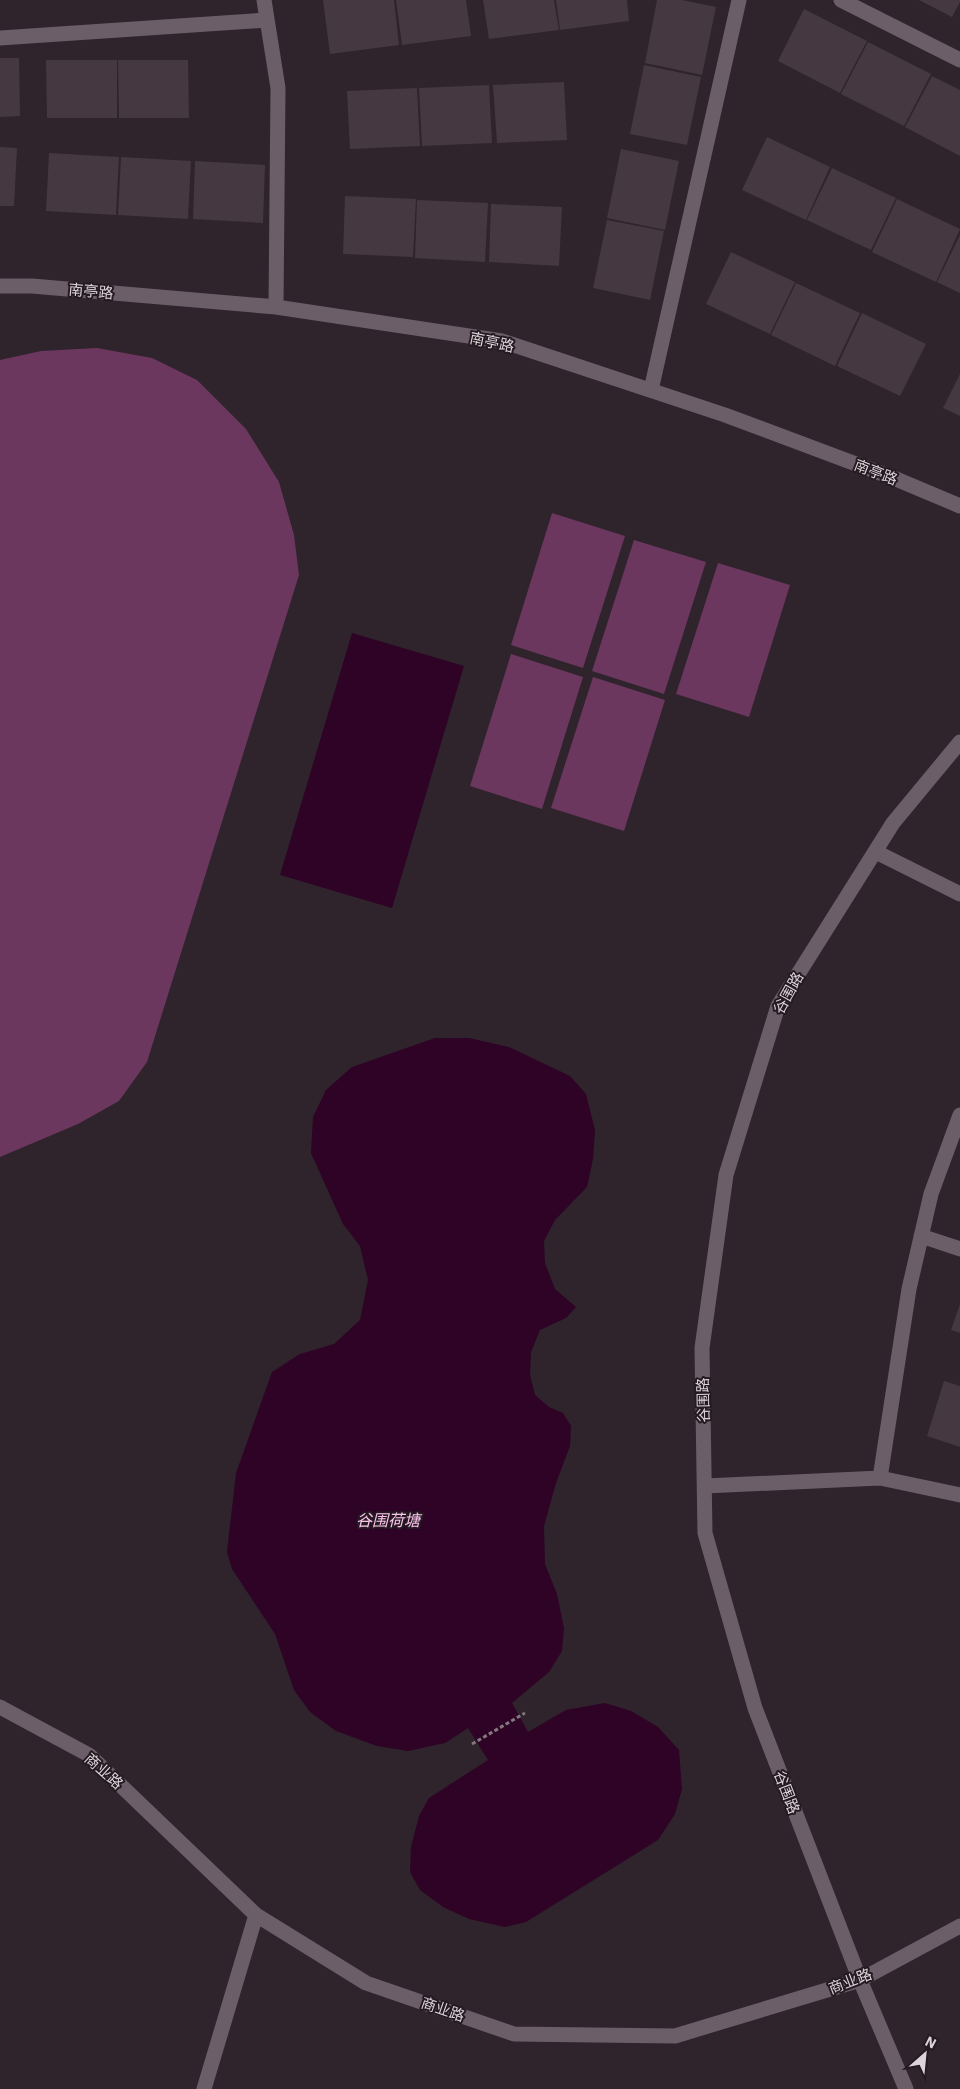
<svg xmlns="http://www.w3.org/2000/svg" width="960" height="2089" font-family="'IBM Plex Sans','Noto Sans SC',sans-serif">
<rect width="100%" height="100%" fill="#2f232c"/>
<path fill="#6b375e" d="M97 348 152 358 197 380 246 429 279 482 294 535 299 575 147 1062 119 1101 78 1124 0 1157V360L41 351Z
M552 513 625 536 583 668 511 645Z
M634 540 706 562 664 694 592 671Z
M718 563 790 585 749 717 676 694Z
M511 654 583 677 542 809 470 786Z
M593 677 665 700 624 831 551 808Z"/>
<path fill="#2e0326" d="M352 633 464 666 392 908 280 875Z
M435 1038H469L509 1047 570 1076 586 1094 595 1130 593 1159 587 1187 555 1220 544 1241 545 1263 555 1289 576 1307 566 1318 540 1330 531 1352 530 1375 535 1395 549 1407 563 1413 571 1426 570 1446 556 1483 544 1526 545 1564 557 1594 564 1628 562 1651 549 1672 512 1703 528 1732 566 1710 605 1703 631 1711 658 1727 679 1750 682 1789 675 1814 658 1840 526 1922 505 1927 469 1919 443 1907 420 1890 410 1872 411 1847 419 1816 429 1798 488 1760 468 1728 445 1743 408 1751 377 1746 336 1731 310 1712 294 1690 275 1634 232 1569 227 1552 236 1473 272 1372 300 1354 334 1344 360 1320 368 1280 360 1246 343 1224 311 1153 313 1117 326 1090 352 1067Z"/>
<path fill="#453841" d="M323 0H394L399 45 330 54Z
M396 0H466L471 36 402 45Z
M483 0H554L559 30 489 39Z
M556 0H627L629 21 560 30Z
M657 0H682L716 7 702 75 645 63Z
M919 0H960V2L952 17Z
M804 9 867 41 840 93 778 61Z
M868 42 931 74 904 126 841 94Z
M0 58H19L20 116 0 117Z
M46 60H117V118H47Z
M118 60H188L189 118H119Z
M644 65 701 77 687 145 630 134Z
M932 76 960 90V156L905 127Z
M564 82 567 140 497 143 493 85Z
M489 85 492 143 422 146 419 88Z
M417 88 420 146 350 149 347 91Z
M767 137 830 167 806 220 742 190Z
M0 147 17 148 14 206H0Z
M621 149 679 161 665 230 607 218Z
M49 153 119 157 116 215 46 211Z
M121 157 191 161 188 219 118 215Z
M195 161 265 165 263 223 193 219Z
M832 168 896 198 871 250 807 220Z
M345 196 416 199 413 257 343 254Z
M897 199 960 229 936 282 872 252Z
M417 200 488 203 485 262 415 258Z
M491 204 562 207 559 266 489 262Z
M607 220 664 231 650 300 593 288Z
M960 235V293L937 282Z
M731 252 795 282 770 334 706 304Z
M796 283 860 313 835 366 771 335Z
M862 313 926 344 900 396 837 366Z
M960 374V416L943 408Z
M960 1304V1333L951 1330Z
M944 1381 960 1386V1447L927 1436Z"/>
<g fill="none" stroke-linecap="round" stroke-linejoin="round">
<path stroke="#82787f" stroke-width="3" stroke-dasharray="4 2.5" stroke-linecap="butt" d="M472 1744 525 1713"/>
<path stroke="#6c5e68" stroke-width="15" d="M264 0 278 88 276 307
M841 0 960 60
M0 38 267 20
M0 286H32L276 307 502 341 725 415 896 479 960 506
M651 390 739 0
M876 852 960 894
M921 1236 960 1249
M880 1478 909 1289 931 1194 960 1115
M705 1486 880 1478 960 1495
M0 1707 89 1755 256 1915 366 1983 514 2034 675 2036 860 1980 960 1926
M204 2089 256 1915
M906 2089 860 1980 755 1708 705 1533 702 1348 726 1175 778 1006 893 823 960 742"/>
</g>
<g text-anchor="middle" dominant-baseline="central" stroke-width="4" stroke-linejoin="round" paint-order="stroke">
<g font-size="15" fill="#dcd4d9" stroke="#251a22">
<text transform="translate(91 291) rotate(5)">南亭路</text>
<text transform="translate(492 342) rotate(12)">南亭路</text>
<text transform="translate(876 472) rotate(21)">南亭路</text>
<text transform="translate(788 993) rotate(-61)">谷围路</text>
<text transform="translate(703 1400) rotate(-91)">谷围路</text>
<text transform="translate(104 1771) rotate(42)">商业路</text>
<text transform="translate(787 1792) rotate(69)">谷围路</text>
<text transform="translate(850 1981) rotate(-21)">商业路</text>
<text transform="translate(443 2009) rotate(19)">商业路</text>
</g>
<g font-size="16" font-style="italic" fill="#fbc3eb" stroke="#251a22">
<text x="388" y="1520">谷围荷塘</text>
</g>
</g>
<g transform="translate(925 2054) rotate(27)" stroke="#251a22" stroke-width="4" paint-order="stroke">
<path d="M0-4L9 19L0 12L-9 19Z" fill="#dcd4d9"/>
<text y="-8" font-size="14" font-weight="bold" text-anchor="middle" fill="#dcd4d9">N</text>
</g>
</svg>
